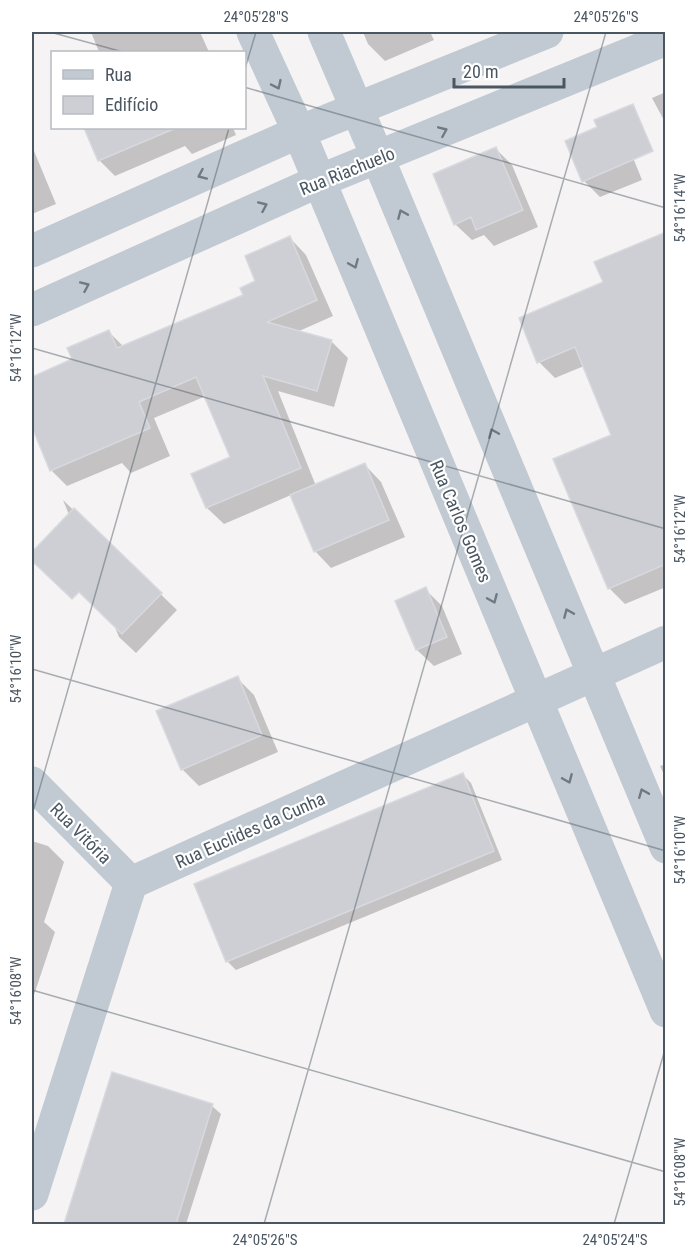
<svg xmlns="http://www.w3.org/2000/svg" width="697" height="1256" font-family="'Roboto Condensed',sans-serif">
<rect width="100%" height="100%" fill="#f5f3f3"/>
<path fill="#0003" d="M91 32H200L209 52H99Z
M363 32H437L431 34 434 40 385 61 368 44Z
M666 92V124L652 98Z
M86 128H233L236 135 192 154 185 146 115 176 99 160Z
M626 140 642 180 600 197 584 181Z
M32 146 56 204 32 214Z
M496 149 512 165 538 227 494 246 484 235 472 240 455 224Z
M290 238 306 255 333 316 297 332 331 341 348 358 334 407 278 391 316 486 365 465 381 482 405 537 331 568 315 551 291 495 224 524 207 508 193 475 232 458 206 396 154 418 170 456 131 473 122 463 67 486 51 470 32 420V378L74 360 109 332 124 347 245 296Z
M666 256V587L625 604 609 588 613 435 584 366 555 378 539 362Z
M63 500 177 610 136 653 119 637Z
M425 589 442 606 462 654 434 666 417 650 397 602Z
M237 678 254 695 278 752 199 786 182 769Z
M666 764V779L660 766Z
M462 774 471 783 502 860 236 970 227 961 196 884Z
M32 841 48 846 64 862 44 922 55 932 32 1001Z
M113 1074 212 1106 221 1114 186 1224H65Z"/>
<path fill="#cdcfd5" stroke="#d7d9de" stroke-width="1.5" d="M633 104 653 151 582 182 565 141 597 127 594 120Z
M84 128H176L98 161Z
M496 147 523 210 476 230 471 217 454 225 433 174Z
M666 232V564L608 589 553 459 611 435 575 347 537 363 519 318 603 282 594 262Z
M290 236 317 300 267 322 332 340 317 391 263 376 301 468 206 508 191 474 230 457 196 377 139 402 150 428 50 471 32 427V377L72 359 67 348 109 330 117 348 243 295 240 288 255 281 245 256Z
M365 463 389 520 314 552 290 495Z
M74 508 162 593 122 634 79 592 72 599 32 561V552Z
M426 587 447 637 416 650 395 601Z
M238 676 262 735 181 770 156 711Z
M463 773 494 851 226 962 194 884Z
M112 1072 213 1104 176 1224H64Z"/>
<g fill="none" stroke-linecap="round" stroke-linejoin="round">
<path stroke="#c1cad2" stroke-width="33" d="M253 32 299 132 666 1011
M324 32 378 158 666 847
M32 251 299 132 547 32
M32 310 319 181 666 39
M32 783 131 883
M32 1194 131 883 666 642"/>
</g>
<defs><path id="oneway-chevron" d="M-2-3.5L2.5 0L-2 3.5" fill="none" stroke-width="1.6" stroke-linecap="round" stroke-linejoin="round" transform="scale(1.5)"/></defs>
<g stroke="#6e7983">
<use href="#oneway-chevron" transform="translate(277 85) rotate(65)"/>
<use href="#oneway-chevron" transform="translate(443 131) rotate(-23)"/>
<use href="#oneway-chevron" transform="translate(202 175) rotate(156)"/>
<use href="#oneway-chevron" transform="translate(263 206) rotate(-24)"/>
<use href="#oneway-chevron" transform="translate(402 214) rotate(-113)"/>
<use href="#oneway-chevron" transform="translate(354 264) rotate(67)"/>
<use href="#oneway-chevron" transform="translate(85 286) rotate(-24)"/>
<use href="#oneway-chevron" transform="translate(493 433) rotate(-113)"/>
<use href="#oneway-chevron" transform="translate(493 599) rotate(67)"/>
<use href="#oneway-chevron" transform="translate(568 613) rotate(-113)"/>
<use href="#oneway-chevron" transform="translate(568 779) rotate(67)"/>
<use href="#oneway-chevron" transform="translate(643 793) rotate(-112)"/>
</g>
<path fill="none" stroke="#4a5661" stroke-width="1.5" stroke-opacity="0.45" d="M50 32 123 52M244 72 256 32M244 87 666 208M32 348 666 529M32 669 666 851M32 815 229 128M32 990 666 1172M264 1224 606 32M614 1224 666 1046"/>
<g text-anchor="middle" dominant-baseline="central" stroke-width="4.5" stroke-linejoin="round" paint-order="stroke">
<g font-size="18" fill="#4a5661" stroke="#fff">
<text transform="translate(347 171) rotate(-22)">Rua Riachuelo</text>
<text transform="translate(461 521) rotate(67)">Rua Carlos Gomes</text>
<text transform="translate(250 830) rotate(-24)">Rua Euclides da Cunha</text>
<text transform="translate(81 833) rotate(45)">Rua Vitória</text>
</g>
</g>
<rect width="697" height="1256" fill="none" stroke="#ffffff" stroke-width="66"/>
<rect x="51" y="51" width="195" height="78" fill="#ffffff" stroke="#b7bbc0" stroke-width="1.5"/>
<rect x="63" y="70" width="30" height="9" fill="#c1cad2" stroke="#b7bbc0" stroke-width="1.5"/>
<text x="105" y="81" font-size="18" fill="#4a5661">Rua</text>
<rect x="63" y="96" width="30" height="18" fill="#cdcfd5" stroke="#b7bbc0" stroke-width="1.5"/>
<text x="105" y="111" font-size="18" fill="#4a5661">Edifício</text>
<path d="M454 78v9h110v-9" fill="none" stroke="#4a5661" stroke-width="3"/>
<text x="463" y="78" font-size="18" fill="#4a5661" stroke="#ffffff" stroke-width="4.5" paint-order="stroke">20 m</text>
<rect x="33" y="33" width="631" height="1190" fill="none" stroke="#4a5661" stroke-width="2"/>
<g font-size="15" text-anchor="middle" fill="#4a5661">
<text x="256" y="22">24°05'28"S</text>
<text x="606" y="22">24°05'26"S</text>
<text transform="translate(680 208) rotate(-90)" y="5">54°16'14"W</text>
<text transform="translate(16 348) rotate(-90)" y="5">54°16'12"W</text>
<text transform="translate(680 529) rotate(-90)" y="5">54°16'12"W</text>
<text transform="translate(16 669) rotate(-90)" y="5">54°16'10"W</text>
<text transform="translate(680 850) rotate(-90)" y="5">54°16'10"W</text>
<text transform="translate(16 991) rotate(-90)" y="5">54°16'08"W</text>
<text transform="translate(680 1172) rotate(-90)" y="5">54°16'08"W</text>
<text x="265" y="1245">24°05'26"S</text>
<text x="615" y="1245">24°05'24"S</text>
</g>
</svg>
